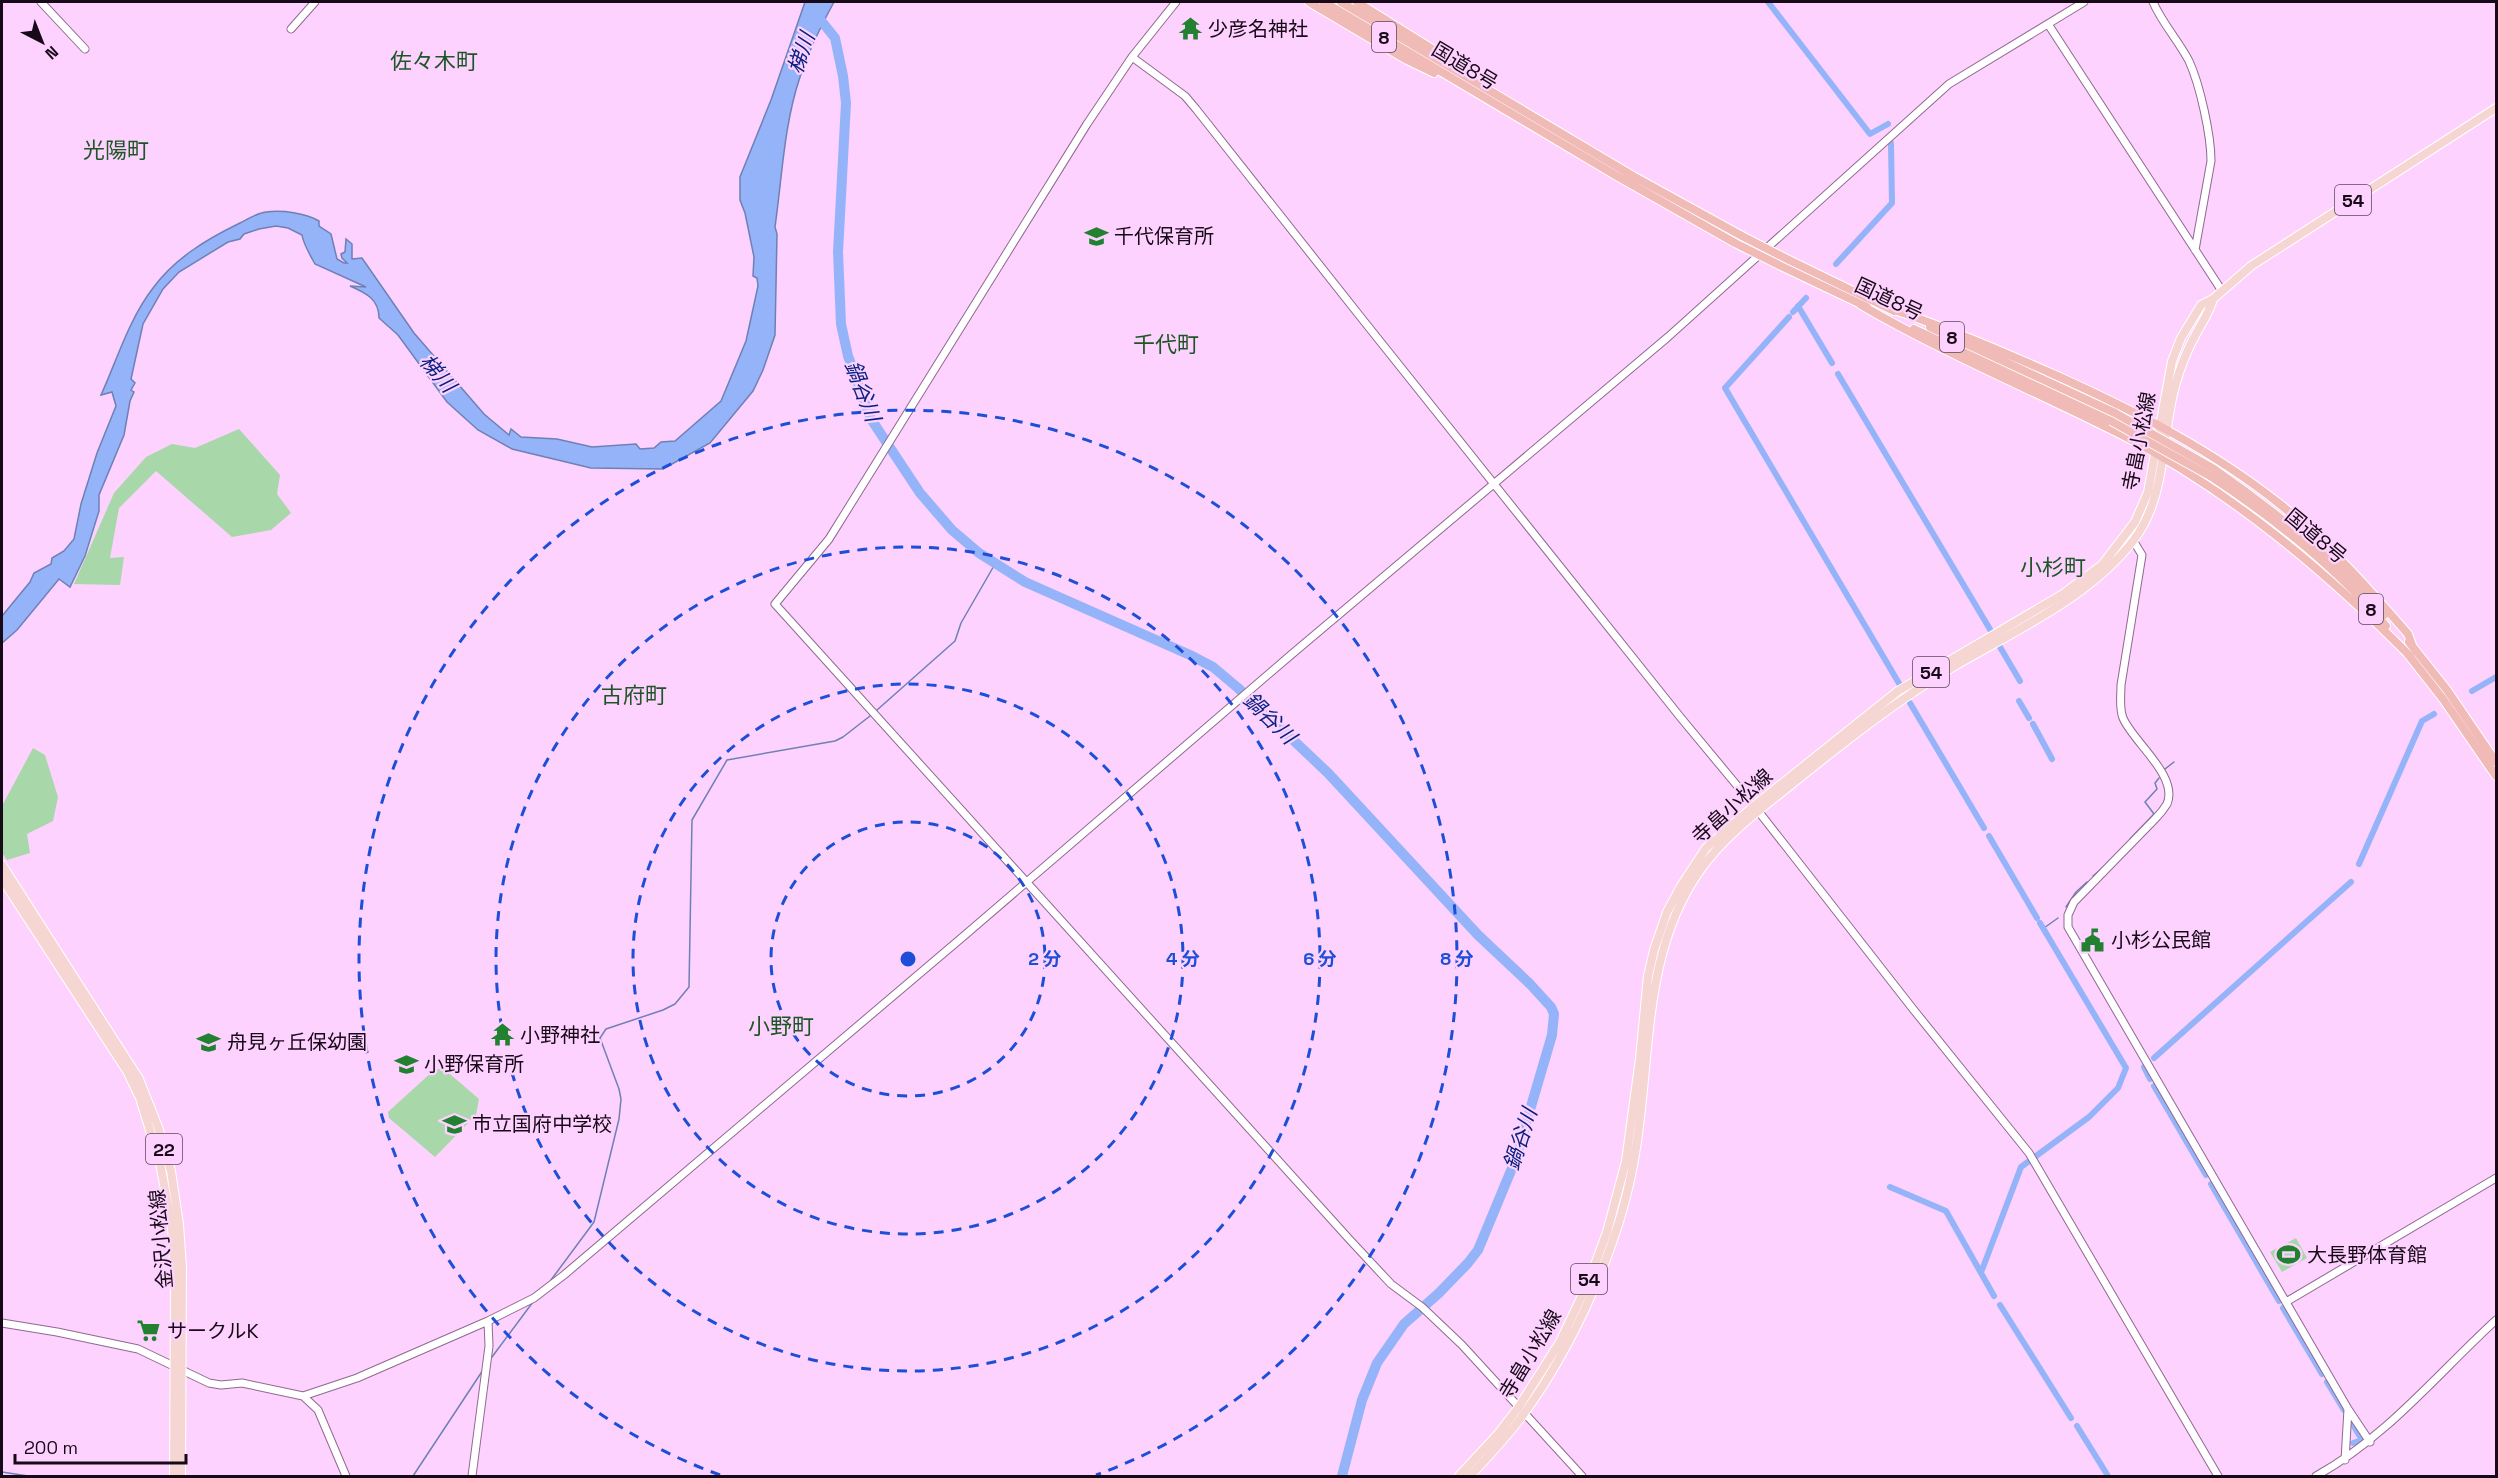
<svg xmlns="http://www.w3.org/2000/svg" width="2498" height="1478" font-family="'Space Grotesk','Noto Sans JP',sans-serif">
<rect width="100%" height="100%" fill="#fdd2fe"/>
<path fill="#a8d8a9" d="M239 429 280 475 277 494 291 513 271 530 232 537 156 471 119 508 110 558 124 557 120 585 74 584 114 493 146 457 172 444 195 448Z
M33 748 45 755 58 797 53 821 27 834 30 853 7 860 2 853V806Z
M443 1068 479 1099 476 1115 435 1157 389 1118 388 1112 434 1070Z
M2296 1238 2307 1258 2282 1272 2270 1252Z"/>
<path fill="#95b3f8" stroke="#6f80b5" stroke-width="1.5" d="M805 2H834C821 26 809 50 800 77 784 124 782 178 775 227L777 234 775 335 763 370 753 391 710 443 663 469 591 468 512 449 478 430 447 402 398 335 379 318C379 299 366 293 350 286L366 287 315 264C311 257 303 242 302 235L288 228 276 226 259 229 244 234 240 239 228 242 179 272 163 289 143 324 131 379 135 383 131 390 134 392 130 401 124 435 99 495V511L85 556 70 587 59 579 17 630 2 643V616L30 582 34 573 51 564 52 558 64 551 74 539 81 504 97 453 116 406 112 392 101 395C117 360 129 319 153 288 175 258 207 239 240 223 248 219 257 213 266 212 283 210 305 213 319 221V226L331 234 337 259 344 263H347L342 258 341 254 345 252 346 239 352 244V259L362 258 414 333 484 414 509 435 511 429 521 437 557 439 592 447 636 444 640 449 654 448 661 442 675 441 721 401 746 341 758 286 757 278 753 276 754 257 745 213 740 200V177L771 100Z"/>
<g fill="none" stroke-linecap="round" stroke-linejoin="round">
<path stroke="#6f80b5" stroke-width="1.5" d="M877 710 955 641 961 623 995 564
M2165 769 2174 762
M2130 839 2154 814 2145 802 2157 789 2155 783 2159 778
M2093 876 2106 865
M2066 907 2076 892 2087 882
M2044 928 2058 918
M551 1280 594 1222 619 1119 621 1099 619 1089 600 1038 606 1029 663 1010 675 1004 689 987 692 820 727 760 835 741 843 737 870 716
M492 1357 533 1302
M2 1472 28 1476
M413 1476 483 1370"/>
<path stroke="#95b3f8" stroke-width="6" d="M1768 2 1870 134 1888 124
M1836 264 1892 203 1891 143
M1798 306 1832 363
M1793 312 1806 298
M1789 317 1725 388 1900 685
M1838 374 1991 631
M2000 647 2020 681
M2472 691 2496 677
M2019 701 2029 718
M1910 703 1984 828
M2033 724 2052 759
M1989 836 2037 918
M2359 864 2422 721 2434 714
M2154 1058 2351 882
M2144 1067 2150 1079
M2154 1086 2206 1175
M2211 1184 2279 1301
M1890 1187 1946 1211 1994 1296
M1982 1270 2021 1167 2089 1117 2118 1088 2126 1068 2040 923
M2000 1305 2071 1418
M2283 1308 2322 1374
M2327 1382 2344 1410
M2352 1423 2362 1440 2353 1443
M2077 1426 2108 1476"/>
<path stroke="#95b3f8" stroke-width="10" d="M815 13 835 38 843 76 846 103 838 252 841 324 848 356 871 419 920 493 952 530 979 553 1025 582 1190 655 1213 667 1238 688 1328 773 1478 935 1530 984 1551 1007 1554 1014 1552 1035 1515 1161 1478 1250 1468 1263 1439 1293 1404 1324 1377 1363 1362 1400 1342 1476"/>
<defs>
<path id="secondary" d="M41 2 85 49
M1176 2 1132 57 1087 124 829 539 775 604 1350 1240 1391 1284 1422 1307 1462 1345 1582 1476
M2153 2C2162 23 2178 40 2189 61 2200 85 2211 135 2211 161L2195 250
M2048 24 2222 291
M291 29 315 2
M1132 57 1185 96 1196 109 1363 320 1681 718 1759 812 1913 1009 2029 1153 2218 1476
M2128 532 2142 555 2121 685C2121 696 2119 708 2123 718 2133 742 2179 776 2167 804 2164 809 2159 815 2155 819L2074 902 2068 915V927L2348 1409 2370 1442
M2286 1302 2496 1178
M488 1321 534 1298 564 1275 965 935 1292 654 1668 337 1949 84 2084 2
M2 1323 57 1332 138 1349 209 1383 221 1385 242 1383 303 1396 318 1410 346 1476
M303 1396 357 1378 488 1321 489 1346 472 1476
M2345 1460 2348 1409
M2316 1476C2386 1438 2438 1373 2496 1320"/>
<path id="primary" d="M2 865 139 1079 158 1127 171 1171 179 1224 182 1267 181 1476
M2 879 127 1071 140 1098 160 1163 172 1227 175 1280 174 1476
M1459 1476 1498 1434 1518 1408 1560 1342 1589 1281 1607 1232 1626 1161 1640 1058 1648 976 1654 950 1667 912 1681 886 1706 848 1754 806 1898 691 2063 594 2102 565 2135 522 2148 492 2172 361 2181 338 2201 305 2213 299 2251 266 2496 108
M1470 1476C1488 1457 1507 1437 1523 1415 1574 1345 1619 1246 1634 1160 1652 1062 1640 954 1701 869 1725 835 1760 810 1792 784 1844 742 1896 701 1953 667 2014 631 2089 598 2133 541 2167 497 2161 438 2175 386 2180 368 2188 348 2197 332 2203 321 2210 311 2213 299"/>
<path id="highway" d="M1309 2 1407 60 1434 73
M1324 2 1615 175 1735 243
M1341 2 1633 176 1742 236
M1357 2 1448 59
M1789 260 1894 311
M1783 267 1867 307
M1861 305C1947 355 2038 392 2126 437 2233 493 2325 571 2410 656
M1889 308C1945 327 1999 350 2053 374 2133 410 2212 450 2281 505 2328 543 2368 588 2408 634L2412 645
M1930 327 2115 413
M1914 329 2111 421
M2214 469C2276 512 2333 558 2384 615
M2210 476C2274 518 2336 567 2386 626
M2409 642 2447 690 2496 762
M2407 653 2443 699 2496 776"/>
</defs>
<use href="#secondary" stroke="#8f6990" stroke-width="9"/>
<use href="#primary" stroke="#fff" stroke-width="10"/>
<use href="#highway" stroke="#fff" stroke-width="10"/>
<use href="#secondary" stroke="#fff" stroke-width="7"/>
<use href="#primary" stroke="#f6d6d3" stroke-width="8"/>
<use href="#highway" stroke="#f0bbb6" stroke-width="8"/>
<defs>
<path id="highway-bridge" d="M1742 236 1789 260
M1735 243 1783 267
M2115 413 2214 469
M2111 421 2210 476"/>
</defs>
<use href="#highway-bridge" stroke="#fff" stroke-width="10" stroke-linecap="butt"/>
<use href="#highway-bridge" stroke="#f0bbb6" stroke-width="8"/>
</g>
<g fill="none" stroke="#1d4ed8" stroke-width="3" stroke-dasharray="10 8">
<circle cx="908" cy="959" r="137"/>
<circle cx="908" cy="959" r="275"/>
<circle cx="908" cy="959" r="412"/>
<path d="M720 1475A549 549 0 1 1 1096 1475"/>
</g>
<defs>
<symbol id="temple-bare" viewBox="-9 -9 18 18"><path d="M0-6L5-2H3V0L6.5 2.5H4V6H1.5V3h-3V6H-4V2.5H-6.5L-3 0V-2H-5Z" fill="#228031" stroke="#fdd2fe" stroke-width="2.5" paint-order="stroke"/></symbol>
<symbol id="school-bare" viewBox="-9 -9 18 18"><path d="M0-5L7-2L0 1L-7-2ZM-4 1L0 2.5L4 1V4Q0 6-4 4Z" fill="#228031" stroke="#fdd2fe" stroke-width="2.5" paint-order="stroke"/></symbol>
<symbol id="civic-bare" viewBox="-9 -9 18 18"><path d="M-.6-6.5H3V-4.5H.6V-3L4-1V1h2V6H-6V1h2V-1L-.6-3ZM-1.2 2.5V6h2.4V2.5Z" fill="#228031" stroke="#fdd2fe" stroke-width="2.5" paint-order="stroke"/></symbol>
<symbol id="stadium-bare" viewBox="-9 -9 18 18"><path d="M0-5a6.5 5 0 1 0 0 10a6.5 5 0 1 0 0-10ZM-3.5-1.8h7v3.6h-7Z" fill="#228031" stroke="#fdd2fe" stroke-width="2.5" paint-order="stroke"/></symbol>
<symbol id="supermarket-bare" viewBox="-9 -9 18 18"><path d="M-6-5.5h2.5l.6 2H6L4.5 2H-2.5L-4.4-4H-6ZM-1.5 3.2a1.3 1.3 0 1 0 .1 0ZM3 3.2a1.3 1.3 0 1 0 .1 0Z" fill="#228031" stroke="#fdd2fe" stroke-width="2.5" paint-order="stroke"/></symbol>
</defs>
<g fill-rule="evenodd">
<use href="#temple-bare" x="1174" y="12" width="33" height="33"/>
<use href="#school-bare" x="1080" y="220" width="33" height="33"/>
<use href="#civic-bare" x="2076" y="924" width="33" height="33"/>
<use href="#temple-bare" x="486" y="1018" width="33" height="33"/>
<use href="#school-bare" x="192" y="1026" width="33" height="33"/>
<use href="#school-bare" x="390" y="1048" width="33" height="33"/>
<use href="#school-bare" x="438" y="1108" width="33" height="33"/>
<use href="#stadium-bare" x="2272" y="1238" width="33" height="33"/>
<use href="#supermarket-bare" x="132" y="1314" width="33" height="33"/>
</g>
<g text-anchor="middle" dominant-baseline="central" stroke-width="4.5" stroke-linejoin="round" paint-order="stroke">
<g fill="#fdd2fe" stroke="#5c455d" stroke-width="1.5">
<rect x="1372" y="22" width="24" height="30" rx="4.5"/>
<rect x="2335" y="185" width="36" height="30" rx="4.5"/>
<rect x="1940" y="322" width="24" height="30" rx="4.5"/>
<rect x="2359" y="594" width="24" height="30" rx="4.5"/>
<rect x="1913" y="657" width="36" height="30" rx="4.5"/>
<rect x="146" y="1134" width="36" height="30" rx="4.5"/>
<rect x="1571" y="1264" width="36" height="30" rx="4.5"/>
</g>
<g font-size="18" font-weight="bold" fill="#170918">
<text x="1384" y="37">8</text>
<text x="2353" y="200">54</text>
<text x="1952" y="337">8</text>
<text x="2371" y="609">8</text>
<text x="1931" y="672">54</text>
<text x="164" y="1149">22</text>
<text x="1589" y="1279">54</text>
</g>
<g font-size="20" fill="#170918" stroke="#fdd2fe" text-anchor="start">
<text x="1208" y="29">少彦名神社</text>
<text x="1114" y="236">千代保育所</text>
<text x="2111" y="940">小杉公民館</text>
<text x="520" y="1035">小野神社</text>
<text x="227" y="1042">舟見ヶ丘保幼園</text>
<text x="424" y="1064">小野保育所</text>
<text x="472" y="1124">市立国府中学校</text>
<text x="2307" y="1255">大長野体育館</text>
<text x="167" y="1331">サークルK</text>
</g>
<g font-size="20" fill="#170918" stroke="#fdd2fe">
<text transform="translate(1465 66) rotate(31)">国道8号</text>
<text transform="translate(1889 299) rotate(25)">国道8号</text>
<text transform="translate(2139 441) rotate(-79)">寺畠小松線</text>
<text transform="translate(2316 536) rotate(40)">国道8号</text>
<text transform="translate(1732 806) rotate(-42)">寺畠小松線</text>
<text transform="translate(161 1239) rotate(-95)">金沢小松線</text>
<text transform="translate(1530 1354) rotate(-59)">寺畠小松線</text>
</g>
<g font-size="21" font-style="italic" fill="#0b2282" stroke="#fdd2fe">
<text transform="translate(801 53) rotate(-71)">梯川</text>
<text transform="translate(438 373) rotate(49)">梯川</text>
<text transform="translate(863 391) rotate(69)">鍋谷川</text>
<text transform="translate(1270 718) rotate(44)">鍋谷川</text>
<text transform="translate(1520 1139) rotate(-72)">鍋谷川</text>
</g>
<g font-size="22" fill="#1d5624" stroke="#fdd2fe">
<text x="434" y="61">佐々木町</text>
<text x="116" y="150">光陽町</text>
<text x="1166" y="344">千代町</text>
<text x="2053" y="567">小杉町</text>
<text x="634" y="695">古府町</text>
<text x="781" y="1026">小野町</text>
</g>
</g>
<circle cx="908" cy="959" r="9" fill="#1d4ed8" stroke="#fdd2fe" stroke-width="3"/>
<g font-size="18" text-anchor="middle" font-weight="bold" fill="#1d4ed8" stroke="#fdd2fe" stroke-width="4.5" stroke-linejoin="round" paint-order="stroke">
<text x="1045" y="965">2 分</text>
<text x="1183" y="965">4 分</text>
<text x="1320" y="965">6 分</text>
<text x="1457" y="965">8 分</text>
</g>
<rect width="2498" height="1478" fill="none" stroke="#170918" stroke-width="6"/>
<g transform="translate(42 42) rotate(138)" stroke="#fdd2fe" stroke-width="4.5" paint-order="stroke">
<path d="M0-4.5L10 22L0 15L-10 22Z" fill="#170918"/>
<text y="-9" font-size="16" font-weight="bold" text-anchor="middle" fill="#170918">N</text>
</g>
<path d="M15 1454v9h171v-9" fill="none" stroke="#170918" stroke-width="3"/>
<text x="24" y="1454" font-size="18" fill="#170918" stroke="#fdd2fe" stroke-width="4.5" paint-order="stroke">200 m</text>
</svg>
